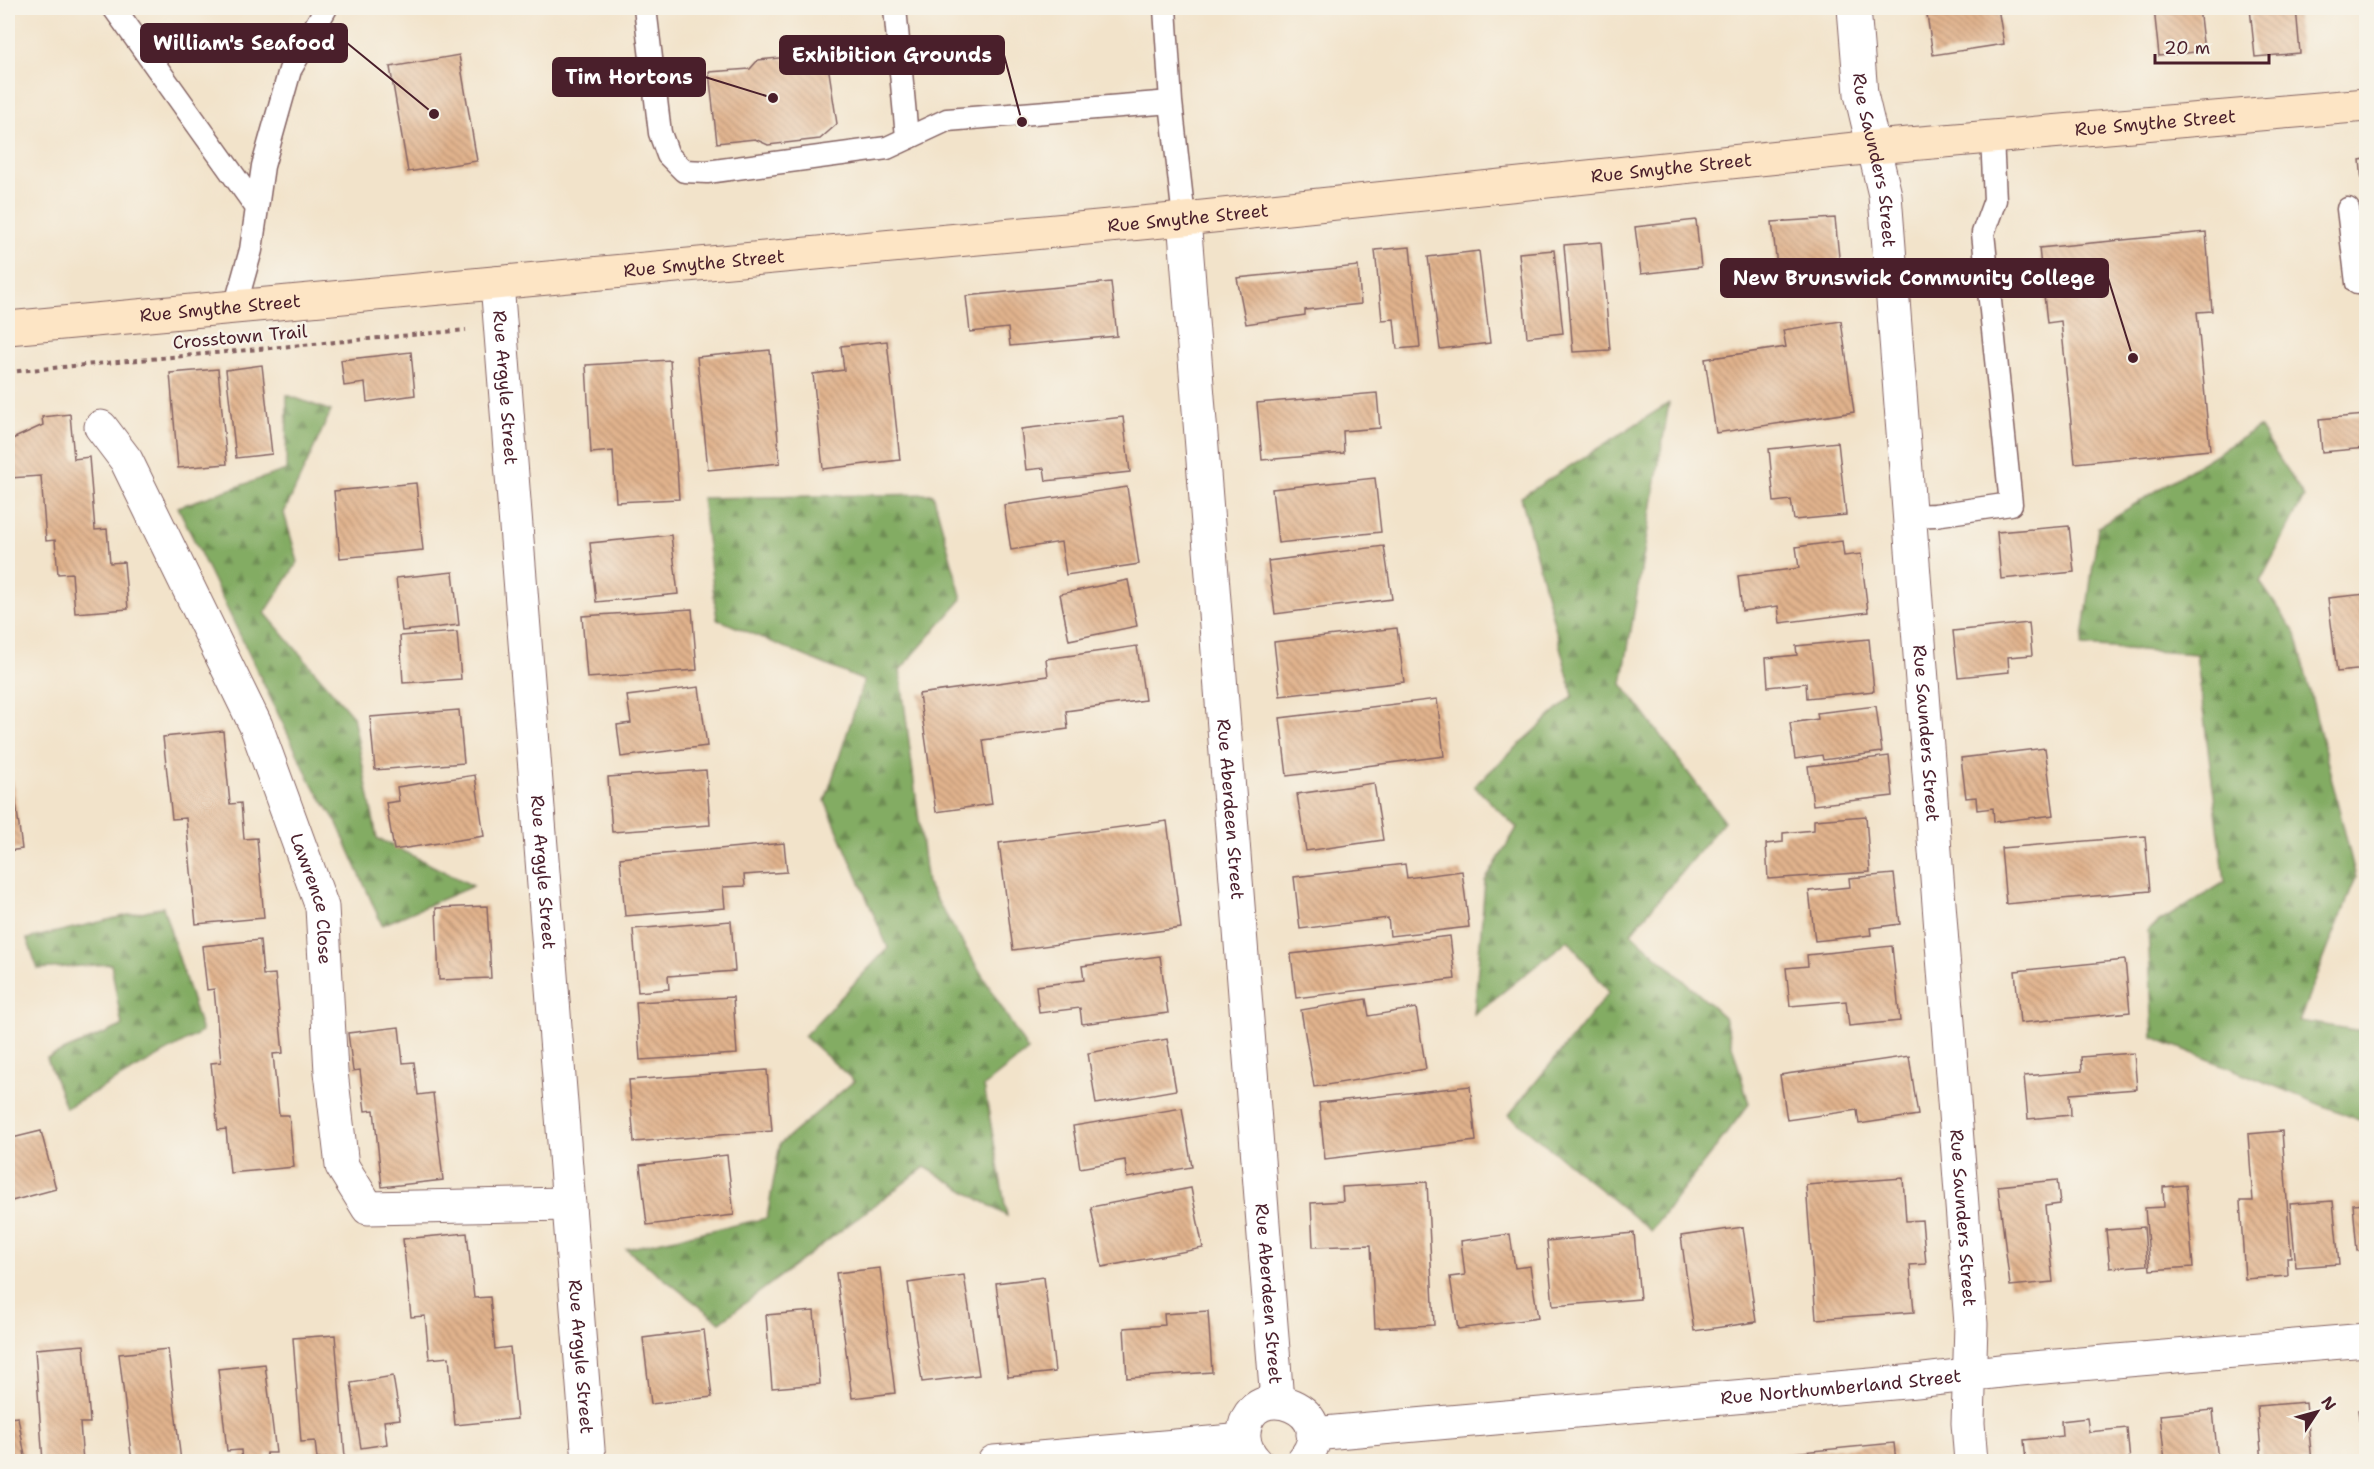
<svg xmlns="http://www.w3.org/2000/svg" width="2374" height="1469" font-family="'Shantell Sans',sans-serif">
<defs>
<pattern id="forest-firs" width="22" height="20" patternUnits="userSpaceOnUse" patternTransform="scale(1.5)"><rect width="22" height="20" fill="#83ac63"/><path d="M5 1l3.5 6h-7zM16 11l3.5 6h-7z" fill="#6d8b52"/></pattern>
<pattern id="building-back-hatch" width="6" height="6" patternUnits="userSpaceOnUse" patternTransform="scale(1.5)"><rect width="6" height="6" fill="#e1b38d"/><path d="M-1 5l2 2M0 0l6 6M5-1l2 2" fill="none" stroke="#b89173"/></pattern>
</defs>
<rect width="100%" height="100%" fill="#f7f3e8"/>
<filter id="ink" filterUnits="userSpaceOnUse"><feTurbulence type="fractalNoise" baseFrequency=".0167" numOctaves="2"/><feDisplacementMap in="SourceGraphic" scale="12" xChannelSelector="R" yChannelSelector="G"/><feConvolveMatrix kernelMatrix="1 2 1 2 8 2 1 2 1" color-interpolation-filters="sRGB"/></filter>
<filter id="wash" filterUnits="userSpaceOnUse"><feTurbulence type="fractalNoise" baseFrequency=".008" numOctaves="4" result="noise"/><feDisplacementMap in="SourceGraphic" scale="24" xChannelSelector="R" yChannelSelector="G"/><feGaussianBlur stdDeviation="1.35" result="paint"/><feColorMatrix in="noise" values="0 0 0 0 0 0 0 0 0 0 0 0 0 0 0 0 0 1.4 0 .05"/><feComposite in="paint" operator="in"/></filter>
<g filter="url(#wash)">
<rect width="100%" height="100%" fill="#f2e3ca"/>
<path fill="url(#forest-firs)" stroke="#666647" stroke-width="1.5" d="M287 395 331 411 284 513 298 562 265 613 353 716 377 838 473 886 382 925 336 821 312 784 178 507 286 470Z
M1669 403 1622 684 1724 821 1631 933 1724 1017 1749 1104 1651 1231 1509 1115 1609 992 1568 940 1474 1015 1485 881 1517 828 1474 786 1573 696 1521 497Z
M2259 427 2304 497 2260 582 2296 634 2356 878 2299 1021 2362 1031 2366 1040V1123L2153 1037 2148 929 2225 882 2196 654 2082 646 2098 527Z
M933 494 962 599 900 670 927 884 1028 1051 984 1086 1007 1216 925 1167 720 1322 626 1249 767 1218 780 1144 854 1081 804 1036 888 948 825 801 864 681 717 619 702 498Z
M163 907 202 1032 66 1108 47 1058 122 1026 111 964 38 969 27 939Z"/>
<g id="blocks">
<path fill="url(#building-back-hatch)" d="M1926 8H1998L2004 44 1933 55Z
M2154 8H2199L2204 51 2159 56Z
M2250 8H2296L2300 53 2255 57Z
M459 55 477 161 408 172 390 67Z
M811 55 828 65 837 124 820 139 768 145 755 139 717 143 709 72 750 69 758 60Z
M2366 159V214H2365L2360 160Z
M1835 218 1841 276 1779 283 1772 222Z
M1696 220 1701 267 1641 274 1635 227Z
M2206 232 2212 311 2197 312 2210 450 2075 463 2061 321 2047 323 2039 248Z
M1601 242 1610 350 1573 352 1564 245Z
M1410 247 1420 347 1397 349 1394 319 1382 320 1375 250Z
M1554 250 1563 333 1527 337 1519 253Z
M1479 251 1490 343 1440 349 1428 257Z
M1358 266 1361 304 1305 310V315L1246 324 1237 278Z
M1111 282 1117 336 1010 346 1008 328 970 332 966 296Z
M1841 321 1854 412 1716 433 1705 359 1786 347 1783 330Z
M887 341 900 460 823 469 813 374 844 370 841 346Z
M770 350 780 463 708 470 697 357Z
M411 352 415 395 367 402 365 383 344 386 341 360Z
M670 360 679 499 616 502 613 451 591 453 586 365Z
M262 365 272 454 236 458 226 370Z
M218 369 227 464 178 468 170 373Z
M1377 393 1380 428 1343 431 1344 453 1262 460 1257 403Z
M70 414 74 459 89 457 95 530 107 529 110 563 124 562 128 609 75 613 72 573 58 574 55 540 46 541 41 476 9 478 8 441 43 425 42 417Z
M2366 415V448L2322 452 2319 419Z
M1123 417 1130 472 1046 481 1044 468 1026 470 1021 429Z
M1838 442 1846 515 1794 520 1791 500 1774 502 1769 449Z
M1375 478 1381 532 1278 543 1272 489Z
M416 483 423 550 340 558 334 491Z
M1127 487 1139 564 1066 575 1061 542 1011 550 1004 505Z
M2069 526 2074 572 2001 579 1997 532Z
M671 535 678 594 596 602 590 543Z
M1842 541 1844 556 1861 554 1868 612 1780 623 1778 606 1742 611 1738 576 1799 568 1796 547Z
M1384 546 1392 599 1275 614 1268 561Z
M453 572 459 625 402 631 396 578Z
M1128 580 1137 626 1069 640 1060 594Z
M2366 594V669L2337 672 2328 598Z
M692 609 697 670 587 678 582 616Z
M2029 623 2032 655 2008 657 2009 672 1958 677 1953 631Z
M1397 628 1404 682 1280 696 1274 642Z
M457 632 461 679 403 683 400 636Z
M1869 639 1874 691 1807 698 1806 683 1768 687 1766 658 1797 655 1796 646Z
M1137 646 1145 700 1066 711 1068 729 983 740 992 804 936 812 919 694 1048 676 1046 659Z
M699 687 707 746 621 757 617 725 631 723 627 696Z
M1437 699 1444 756 1287 776 1280 718Z
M1876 706 1882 752 1823 760 1822 755 1795 759 1790 723 1818 719 1817 713Z
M459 710 464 763 375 770 370 717Z
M223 731 230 804 241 803 244 839 257 838 264 918 196 924 186 818 172 819 163 737Z
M2045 748 2054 815 1994 822 1993 808 1977 810 1976 797 1966 798 1961 758Z
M1889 756 1893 796 1813 805 1808 766Z
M706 770 710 825 612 832 608 777Z
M475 775 484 836 394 850 386 803 399 801 397 787Z
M13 780 22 849 8 851V781Z
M1374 783 1383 840 1306 851 1297 794Z
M1866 816 1870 872 1768 879 1766 844 1783 842V833L1814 830V820Z
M1167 821 1181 928 1013 950 999 843Z
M2145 836 2150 891 2006 904 2001 848Z
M784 843 787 872 744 875 745 886 723 887 725 908 625 916 620 858Z
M1405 864 1407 878 1462 871 1469 927 1390 936 1388 918 1300 929 1294 877Z
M1894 874 1900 924 1870 928 1871 935 1815 941 1809 891 1850 887 1849 878Z
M487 906 491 978 439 980 436 908Z
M731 921 735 971 668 976 669 989 638 992 633 929Z
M1450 936 1455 979 1296 998 1291 954Z
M260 940 263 975 275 974 283 1053 273 1054 279 1115H289L294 1167 230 1173 226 1129 218 1130 211 1063 221 1062 214 989 207 990 202 946Z
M1892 946 1900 1021 1849 1026 1846 1001 1790 1006 1786 968 1808 966 1807 955Z
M1160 956 1168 1013 1082 1024 1080 1008 1039 1013 1036 986 1084 980 1082 966Z
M2125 960 2130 1012 2020 1023 2015 971Z
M733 997 737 1054 640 1060 636 1002Z
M1366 999 1369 1016 1416 1008 1426 1069 1314 1087 1301 1010Z
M399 1027 403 1063 414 1062 418 1095 433 1093 443 1180 382 1187 374 1110 365 1111 360 1070 353 1071 348 1033Z
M1167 1039 1176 1090 1096 1104 1088 1053Z
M2134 1053 2137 1089 2070 1094 2071 1115 2028 1119 2024 1076 2082 1071 2081 1057Z
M1909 1056 1918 1115 1859 1124 1857 1110 1787 1120 1780 1075Z
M767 1070 772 1131 634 1142 629 1080Z
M1470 1086 1476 1141 1325 1159 1319 1103Z
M1182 1108 1192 1167 1127 1178 1125 1160 1080 1168 1073 1126Z
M41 1131 56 1189 8 1202V1139Z
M2282 1131 2291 1257H2287L2288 1276 2245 1279 2240 1201H2253L2248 1134Z
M727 1155 734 1215 647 1225 640 1165Z
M1903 1178 1906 1221 1922 1220 1926 1264 1910 1265 1914 1312 1816 1319 1806 1185Z
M2057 1180 2060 1204 2045 1206 2053 1282 2010 1286 1998 1186Z
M1427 1182 1434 1325 1375 1328 1371 1245 1313 1247 1311 1203 1343 1201 1342 1187Z
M2186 1185 2193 1267 2150 1270 2145 1208 2164 1207 2163 1187Z
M1191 1188 1203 1248 1102 1267 1091 1207Z
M2333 1201 2339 1264 2296 1267 2290 1204Z
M2366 1203V1250L2357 1251 2353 1204Z
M1743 1227 1756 1322 1694 1331 1681 1236Z
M2144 1227 2147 1265 2110 1268 2106 1230Z
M467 1233 474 1298 490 1297 495 1349 510 1347 517 1419 455 1425 449 1357 429 1359 425 1316 411 1317 403 1239Z
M1634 1233 1640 1299 1553 1306 1547 1241Z
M1510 1234 1515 1268 1530 1266 1538 1318 1458 1329 1450 1277 1465 1275 1461 1241Z
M880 1268 895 1393 852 1398 836 1273Z
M964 1275 979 1375 922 1382 908 1283Z
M1044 1277 1055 1372 1008 1377 996 1283Z
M814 1311 820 1384 772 1388 766 1315Z
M1208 1311 1212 1372 1127 1378 1124 1328 1165 1325 1164 1314Z
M704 1330 712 1397 651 1404 643 1338Z
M335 1335 345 1457 317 1459 315 1441 301 1442 293 1338Z
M84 1345 90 1423H80L83 1462H43L35 1349Z
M168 1349 181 1462H132L119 1354Z
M265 1364 276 1453H266L267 1462H242L241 1450 227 1451 218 1369Z
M393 1376 400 1419 384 1421 387 1444 361 1448 351 1383Z
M2306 1402 2312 1462H2262L2257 1406Z
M2366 1409V1460H2365L2358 1410Z
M2213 1410 2218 1462H2165L2160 1415Z
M18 1417 26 1462H8V1418Z
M2087 1418 2089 1432 2127 1428 2130 1462H2026L2024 1440 2062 1436 2061 1421Z
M1894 1443 1896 1462H1741L1740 1458Z"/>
</g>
</g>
<g filter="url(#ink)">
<use href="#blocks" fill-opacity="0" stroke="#856463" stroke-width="1.5"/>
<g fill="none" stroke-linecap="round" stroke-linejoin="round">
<defs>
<path id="service" d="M114 8 257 208
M645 8 660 133 668 155 684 171 707 172 887 148 947 120 1171 102
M895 8 907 137
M1165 8 1171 102 1184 219
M2348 209 2357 283 2366 282
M235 307 251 250 263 166 290 70 326 8
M1909 516 1935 515 2011 504 1983 233 1995 200 1992 138"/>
<g id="minor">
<path id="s1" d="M1854 8 1861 94 1885 195 1971 1324 1968 1423 1971 1462"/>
<path id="s2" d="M1184 219 1277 1401"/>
<path id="s3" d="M497 283 589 1462"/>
<path id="s4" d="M101 427 126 460 256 726 322 907 331 1072 342 1166 368 1208 569 1204"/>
<path id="s5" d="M1313 1434 1916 1381 2009 1370 2366 1340"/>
<path d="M994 1462 1244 1440"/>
<path d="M1256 1462C1247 1453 1243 1443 1244 1432 1250 1373 1347 1411 1302 1462"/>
</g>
<g id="secondary">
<path id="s6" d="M8 328 1184 219 1874 147 2366 105"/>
</g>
</defs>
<use href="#service" stroke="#856463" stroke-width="25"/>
<use href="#minor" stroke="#856463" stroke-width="35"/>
<use href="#secondary" stroke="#856463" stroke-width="35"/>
<path stroke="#856463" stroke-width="4" stroke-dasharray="4.5 4.5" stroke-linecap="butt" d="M8 372 466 330"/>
<use href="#service" stroke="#fff" stroke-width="22"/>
<use href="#minor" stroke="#fff" stroke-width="33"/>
<use href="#secondary" stroke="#fde5c5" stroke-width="33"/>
</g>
</g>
<g text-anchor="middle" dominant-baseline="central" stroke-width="5" stroke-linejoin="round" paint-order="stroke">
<g font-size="18" fill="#4a1f2b" stroke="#f7f3e8">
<text stroke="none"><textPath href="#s6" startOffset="2157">Rue Smythe Street</textPath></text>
<text stroke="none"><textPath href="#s1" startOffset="154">Rue Saunders Street</textPath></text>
<text stroke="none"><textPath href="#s6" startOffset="1671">Rue Smythe Street</textPath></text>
<text stroke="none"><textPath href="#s6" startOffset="1185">Rue Smythe Street</textPath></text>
<text stroke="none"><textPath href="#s6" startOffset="699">Rue Smythe Street</textPath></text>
<text stroke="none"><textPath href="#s6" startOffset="213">Rue Smythe Street</textPath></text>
<text transform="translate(240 337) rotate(-5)">Crosstown Trail</text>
<text stroke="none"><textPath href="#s3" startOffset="105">Rue Argyle Street</textPath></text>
<text stroke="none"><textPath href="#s1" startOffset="730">Rue Saunders Street</textPath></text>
<text stroke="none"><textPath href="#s2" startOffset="592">Rue Aberdeen Street</textPath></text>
<text stroke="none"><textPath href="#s3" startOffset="591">Rue Argyle Street</textPath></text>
<text stroke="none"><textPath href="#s4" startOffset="520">Lawrence Close</textPath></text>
<text stroke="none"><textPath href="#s1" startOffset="1216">Rue Saunders Street</textPath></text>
<text stroke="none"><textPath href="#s2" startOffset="1078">Rue Aberdeen Street</textPath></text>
<text stroke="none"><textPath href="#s3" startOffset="1077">Rue Argyle Street</textPath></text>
<text stroke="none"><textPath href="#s5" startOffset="530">Rue Northumberland Street</textPath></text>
</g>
</g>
<path fill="none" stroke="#4a1f2b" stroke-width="2" d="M434 114L347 43M1022 122L1004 55M773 98L705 77M2133 358L2108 278"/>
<g fill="#4a1f2b" stroke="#f7f3e8" stroke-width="2">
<circle cx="434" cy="114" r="6"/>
<circle cx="1022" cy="122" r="6"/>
<circle cx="773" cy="98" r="6"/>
<circle cx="2133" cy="358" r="6"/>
</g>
<g fill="#4a1f2b" stroke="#4a1f2b" stroke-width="2">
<rect x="141" y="24" width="206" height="38" rx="6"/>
<rect x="780" y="36" width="224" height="38" rx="6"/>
<rect x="553" y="58" width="152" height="38" rx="6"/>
<rect x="1721" y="259" width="387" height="38" rx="6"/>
</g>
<g font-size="20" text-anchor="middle" font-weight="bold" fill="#fff">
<text x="244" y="50">William's Seafood</text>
<text x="892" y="62">Exhibition Grounds</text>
<text x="629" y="84">Tim Hortons</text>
<text x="1914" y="285">New Brunswick Community College</text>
</g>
<rect width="2374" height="1469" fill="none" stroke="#f7f3e8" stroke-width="30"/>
<g transform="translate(2317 1412) rotate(54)" stroke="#f7f3e8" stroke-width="4.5" paint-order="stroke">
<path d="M0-4.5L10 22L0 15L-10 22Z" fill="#4a1f2b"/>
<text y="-9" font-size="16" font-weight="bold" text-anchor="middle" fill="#4a1f2b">N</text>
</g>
<path d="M2155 54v9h114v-9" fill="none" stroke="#4a1f2b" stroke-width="3"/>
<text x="2164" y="54" font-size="18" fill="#4a1f2b" stroke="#f7f3e8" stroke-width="4.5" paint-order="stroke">20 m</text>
</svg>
